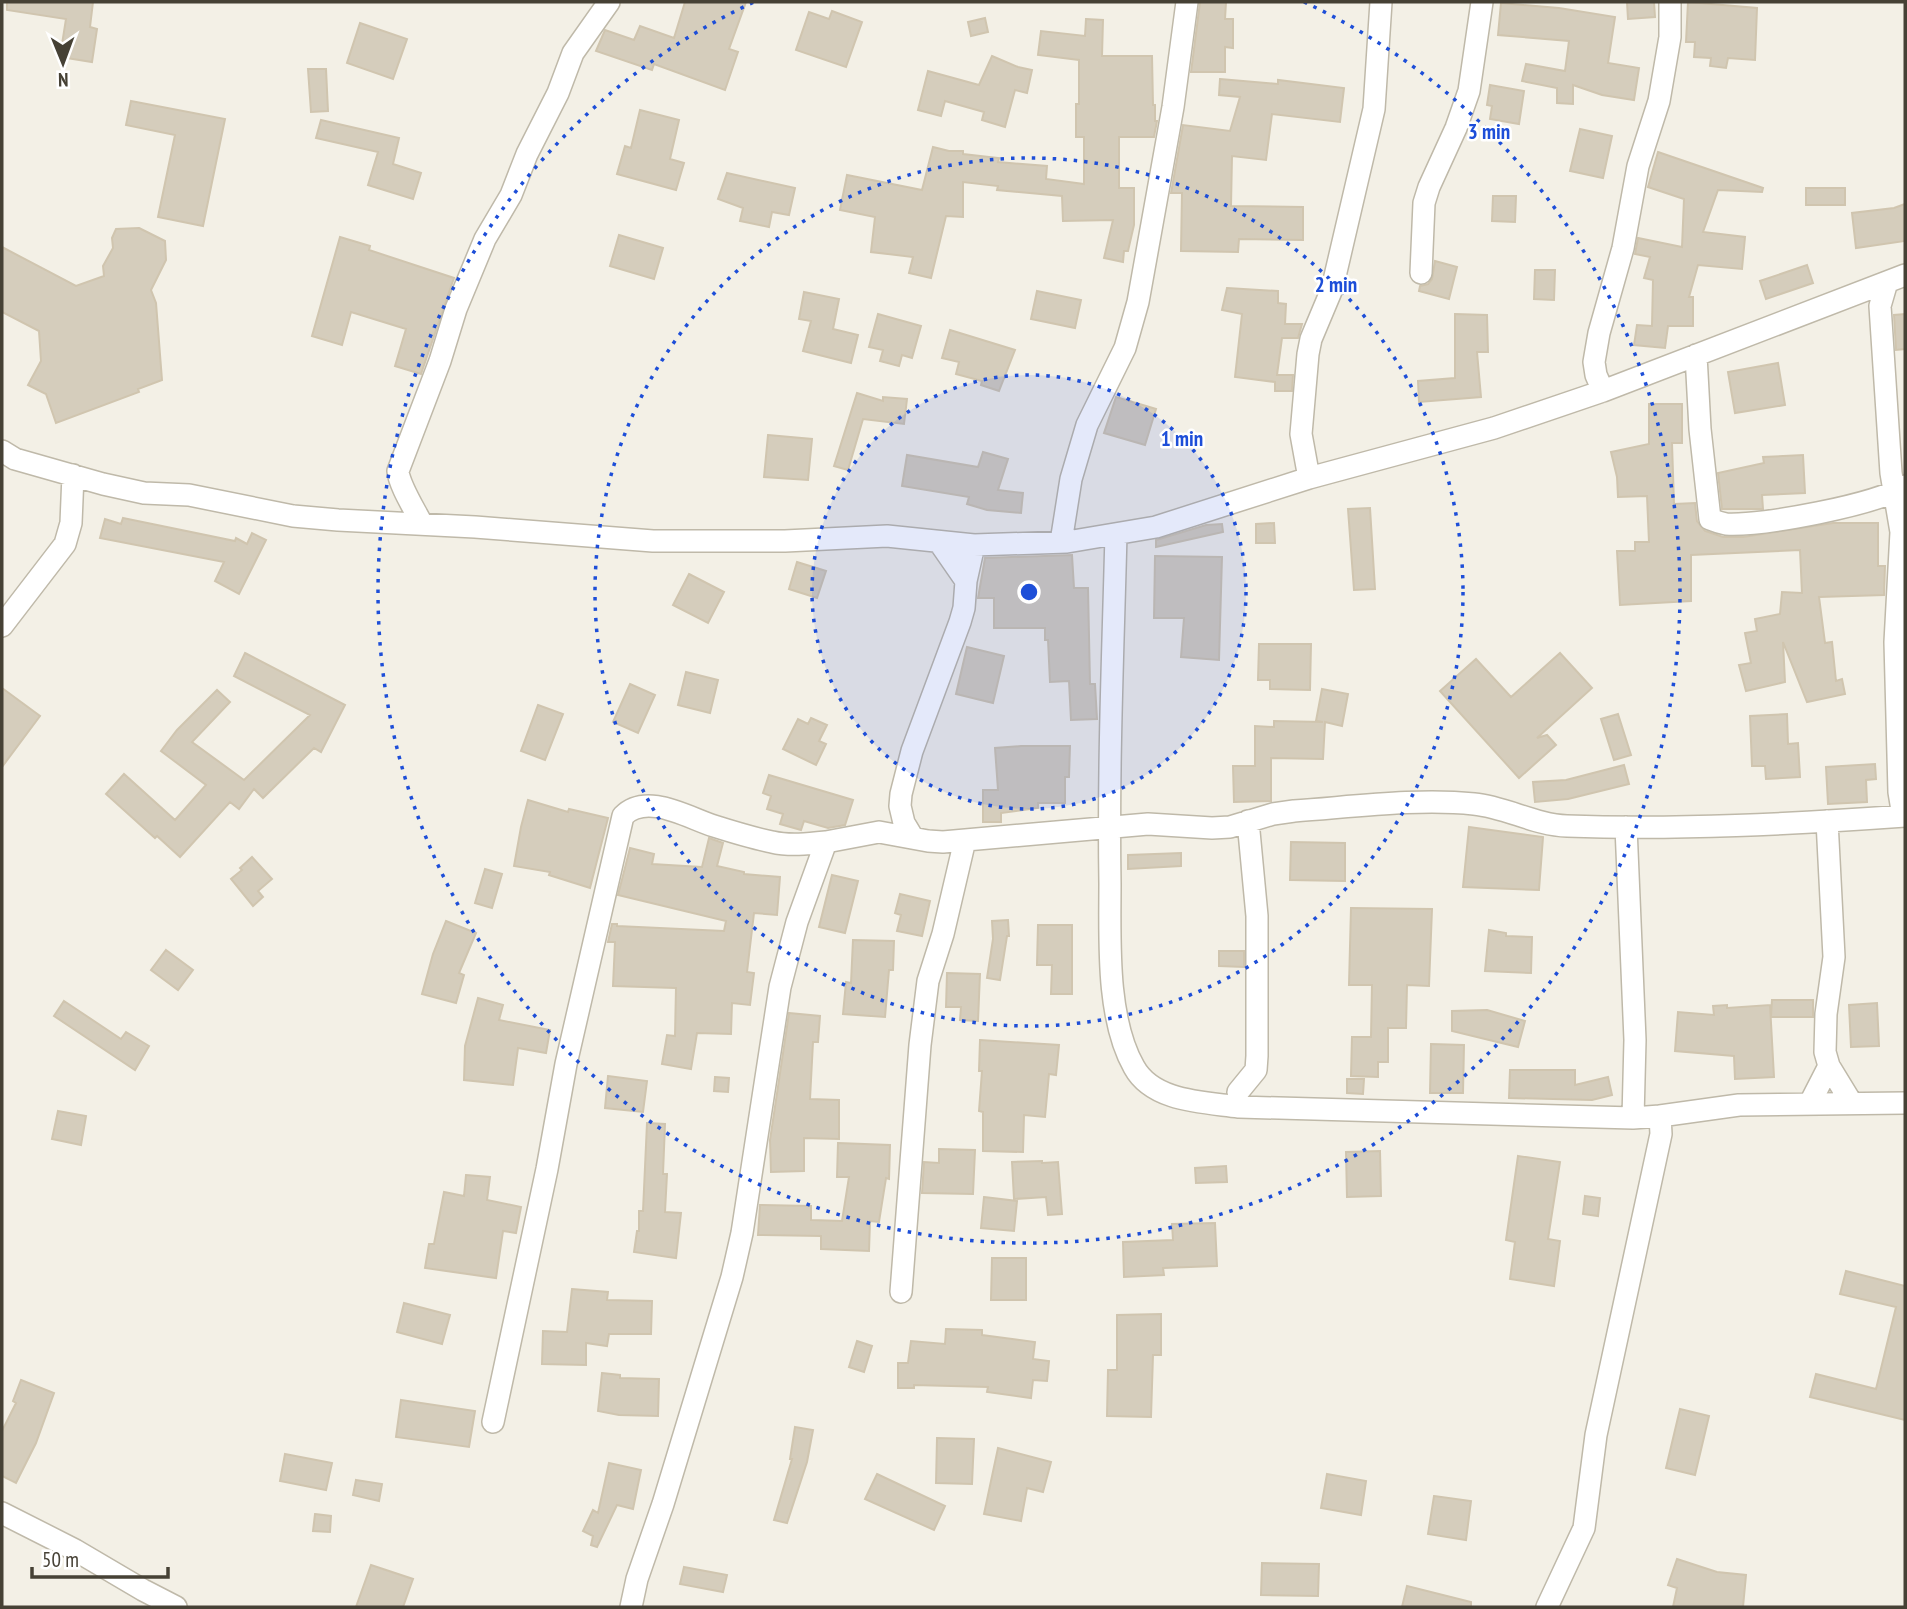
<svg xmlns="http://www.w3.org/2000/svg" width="1907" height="1609" font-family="'PT Sans Narrow',sans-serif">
<rect width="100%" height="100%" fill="#f3f0e6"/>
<path fill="#d5cdbc" stroke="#d0c5af" stroke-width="2" d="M7 2H93L90 27 97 29 92 62 60 57 66 19 7 10Z
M685 2H746L729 49 738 52 725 90 654 64 652 70 596 51 605 30 634 40 640 26 674 38Z
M1200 2H1226L1225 19H1233V48L1225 47V72H1191Z
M1627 2H1654L1655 17 1628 19Z
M1688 2 1757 8 1755 60 1728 58 1726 68 1710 66 1711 58 1694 57 1695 42H1686Z
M1501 3 1559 8 1615 17 1608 63 1639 68 1634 100 1602 95 1573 85V104L1557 103V88L1522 81 1526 64 1565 71 1569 41 1498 35Z
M832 11 862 22 846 67 796 50 809 12 829 19Z
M985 18 988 32 971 36 968 22Z
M1086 19 1103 20 1102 56H1152L1153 105H1155V121H1157L1154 137H1119V188H1134V225L1128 251H1124L1123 262 1104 258 1113 220 1063 221 1062 196 997 190 998 186 963 182V217L946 216 931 278 909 273 913 257 871 252 875 217 840 210 847 175 922 190 933 147 949 151H963V154L999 158 998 162 1047 166 1046 179 1084 184V137H1076V104H1079V60L1038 55 1041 31 1085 36Z
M360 23 407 39 393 79 347 63Z
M992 56 1018 67 1032 70 1027 93 1015 90 1005 127 982 120 984 112 945 101 941 116 918 110 928 71 979 85Z
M308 69H326L328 111 311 112Z
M1220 79 1278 84V80L1344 88 1340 122 1272 114 1266 160 1232 156 1231 206 1303 207V240L1239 239 1238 252 1181 251 1182 193H1171L1183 125 1230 131 1240 97 1219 95Z
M1490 85 1524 91 1519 124 1490 119 1492 106 1487 105Z
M131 101 225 119 203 226 158 217 175 135 126 125Z
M640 110 679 120 670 159 684 163 676 190 617 174 625 146 631 148Z
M321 120 399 138 393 164 421 173 413 199 368 185 378 152 316 138Z
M1580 129 1612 136 1603 178 1570 171Z
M1658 152 1763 188 1762 192 1718 190 1703 232 1745 237 1742 269 1698 265 1689 297H1693V326H1668L1665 348 1634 345 1637 325 1652 326 1653 280 1644 278 1650 257 1635 254 1638 238 1682 247 1684 199 1648 187Z
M727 173 795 188 789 215 772 212 769 227 740 221 743 208 718 199Z
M1806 188H1845V205H1806Z
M1493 196H1516L1515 222 1492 221Z
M1905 204V241L1856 248 1852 213 1894 208Z
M139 228 165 241 166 260 151 290 156 303 162 380 138 389 139 392 56 423 46 394 28 385 41 361 39 331 2 312V247L76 286 104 276 103 266 113 248 112 238 116 229Z
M619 235 663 248 654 279 610 266Z
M340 237 370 246 369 250 454 278 421 374 395 366 406 329 351 312 342 345 312 336Z
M1435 261 1457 267 1449 299 1419 291 1420 286 1428 284 1432 279Z
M1807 265 1813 283 1766 299 1760 281Z
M1535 270H1555L1554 300 1534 299Z
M1227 288 1278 291V303L1286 304 1285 324H1302L1298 338H1282L1277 375H1293L1292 391H1275V382L1235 377 1242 314 1222 310Z
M1037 291 1081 300 1075 328 1031 319Z
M804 292 839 299 833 329 858 335 851 363 803 351 811 321 799 319Z
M878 314 921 326 912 358 902 355 899 366 880 361 883 350 869 347Z
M1455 314 1487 315 1488 352H1477L1481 397 1419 402 1418 381 1455 378Z
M1905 314V349L1896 350 1894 315Z
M950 330 1015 350 999 391 981 385 982 381 956 374 959 362 942 358Z
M1778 363 1785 405 1735 413 1728 372Z
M857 393 883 401V397L907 399 904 424 863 419 848 470 834 466Z
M1116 397 1156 409 1145 445 1104 433Z
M1649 404H1682V443H1672L1674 504 1695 503 1697 521 1705 531 1723 537H1743L1833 523H1878V566H1885L1884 595 1819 597 1825 643 1832 642 1836 681 1842 679 1845 694 1807 702 1783 642 1785 682 1746 691 1739 665 1751 663 1745 633 1757 631 1755 619 1780 614 1782 592 1802 593 1800 550 1691 555V601L1620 605 1617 551H1635V542H1649L1647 496 1618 497 1617 477 1611 452 1649 444Z
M768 435 812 439 808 480 764 477Z
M983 452 1008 459 998 490 1023 493 1021 513 987 510 967 504 969 497 902 486 907 455 978 467Z
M1803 455 1805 493 1762 495 1763 509H1722L1718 473 1764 463 1763 457Z
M1370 508 1375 589 1354 590 1348 509Z
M123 518 235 541 236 538 247 544 252 533 266 540 239 594 215 581 224 562 100 538 105 519 121 524Z
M1274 523 1275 543H1256V524Z
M1222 524 1223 532 1156 547V540L1206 525Z
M1072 555 1074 588H1088L1090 684H1095L1097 719 1071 720 1069 681 1050 682 1048 640H1045V628H994V598H978L985 558Z
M1155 556 1222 557 1219 660 1181 657 1184 618H1154Z
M797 562 826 571 817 598 789 589Z
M689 574 724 592 708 623 673 605Z
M1259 644H1311L1310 690 1270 689V680H1258Z
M967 647 1004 656 993 703 956 694Z
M245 653 345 705 321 752 314 748 263 798 254 789 239 809 230 802 180 857 157 836 155 838 106 794 124 774 175 820 206 785 161 751 177 730 217 690 230 702 192 742 244 780 310 715 234 676Z
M1560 653 1592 688 1537 738 1547 735 1556 745 1519 778 1440 691 1476 659 1511 697Z
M686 672 718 680 710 713 678 705Z
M630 684 655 695 638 733 613 722Z
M2 688 40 716 2 767Z
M1322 689 1348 694 1342 726 1325 722 1323 759 1271 758V801L1234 802 1233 766H1255V726L1274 727V721L1323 722 1316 721Z
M538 705 563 714 545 760 521 751Z
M1618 714 1631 755 1614 760 1601 719Z
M1787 714 1788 744 1798 743 1800 777 1766 779 1765 766H1752L1750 716Z
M811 718 827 725 819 741 826 744 816 765 783 749 798 719 808 724Z
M1021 746H1070L1069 777H1065V803H1038V808L1001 813V822H983V790H998L995 748Z
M1875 764 1876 779 1866 780 1867 802 1828 804 1826 767Z
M1624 765 1629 784 1568 799 1535 802 1533 782 1566 780Z
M769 775 853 800 845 825 828 828 804 821 801 830 780 824 783 814 767 809 771 796 763 793Z
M528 800 568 812 569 809 608 818 590 888 549 875 550 872 514 866 521 827Z
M1469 827 1543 837 1539 890 1463 887Z
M709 838 723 843 717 866 744 872V874L780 877 777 915 754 913 747 972 754 973 750 1005 732 1003 731 1034 697 1033 691 1069 662 1064 667 1035 675 1036 676 988 613 986 615 942H608L612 924H617V926L724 931 726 921 618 895 630 848 654 854 652 864 702 867Z
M1291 842 1345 843V881L1290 880Z
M1181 853V866L1128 869V855Z
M252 857 272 879 258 891 263 897 253 906 231 879 242 870 240 868Z
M485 869 502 874 492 908 475 903Z
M832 875 858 881 845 933 819 927Z
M900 894 930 901 922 936 897 931 901 915 895 913Z
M1351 908 1432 909 1429 986 1407 985 1406 1028H1388V1062H1378V1077L1351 1076 1352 1037H1371L1372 985H1349Z
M1008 920 1009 936H1007L1000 980 987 978 993 939 992 921Z
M446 921 476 933 459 973 464 975 456 1003 422 994 433 954Z
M1038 925H1072V994H1051L1052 965H1037Z
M1489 930 1506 933V936L1532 937 1531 973 1485 971Z
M853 940 894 941 893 970H889L885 1017 843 1014 846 982 851 983Z
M166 950 193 970 178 990 151 970Z
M1219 951H1244V967L1219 966Z
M947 973 980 974 978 1021 960 1020 961 1007H946Z
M478 998 503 1005 499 1020 550 1030 546 1053 518 1048 513 1085 464 1080 465 1046Z
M1772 1000H1813V1017H1771Z
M64 1001 121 1039 126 1032 149 1046 135 1070 54 1016Z
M1877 1003 1879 1046 1851 1047 1849 1005Z
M1727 1005V1008L1770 1005 1774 1077 1735 1079 1734 1056 1675 1051 1678 1012 1714 1015 1713 1006Z
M1487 1010 1525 1021 1518 1047 1452 1031V1011Z
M789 1013 820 1016 818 1042H813L810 1099 839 1100V1139L804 1138V1171L771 1172 770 1140Z
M980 1040 1059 1045 1056 1075 1049 1074 1045 1117 1024 1115 1023 1152 983 1151V1112L979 1111 982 1071H979Z
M1431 1044 1464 1045 1463 1093H1430Z
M1510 1070H1575V1085L1608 1077 1612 1095 1592 1100 1509 1098Z
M608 1076 647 1081 643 1112 605 1108Z
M715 1077 729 1078 728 1092 714 1091Z
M1347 1079H1364L1363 1094 1347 1093Z
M58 1111 86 1116 81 1145 52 1139Z
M647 1123 665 1124 663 1174H667L665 1212 681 1213 676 1258 634 1252 637 1231H639V1211H643Z
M838 1143 890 1145 889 1179 886 1178 879 1222 870 1221 869 1251 821 1249V1236L758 1235 760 1205 811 1206V1220L842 1221 849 1177H837Z
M939 1149 975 1150 973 1194 922 1193 924 1162 939 1163Z
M1380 1151 1381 1196 1347 1197 1346 1152Z
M1518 1156 1560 1162 1548 1239 1560 1241 1554 1286 1510 1279 1515 1242 1506 1240Z
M1042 1161V1163L1058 1162 1062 1214 1048 1215 1046 1197 1014 1199 1012 1162Z
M1226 1166 1227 1182 1196 1183 1195 1168Z
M466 1175 490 1177 487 1200 521 1207 516 1233 503 1231 496 1278 425 1268 429 1244H434L444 1192 464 1196Z
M1585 1196 1600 1198 1598 1216 1583 1214Z
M984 1197 1017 1201 1014 1231 981 1228Z
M1215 1223 1217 1266 1163 1268 1164 1275 1124 1277 1123 1242 1173 1240 1172 1224Z
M992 1258H1026V1300H991Z
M1846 1271 1905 1286V1420L1810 1397 1816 1374 1876 1389 1896 1307 1840 1294Z
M572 1289 608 1292 607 1300 652 1301 651 1334H609L607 1346 586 1343V1365L542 1364 543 1331 567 1332Z
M404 1303 450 1315 442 1344 397 1332Z
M1161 1314V1355H1153L1151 1417 1107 1416 1108 1370H1117V1315Z
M946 1329 982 1330V1335L1035 1342 1033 1359 1049 1361 1047 1381 1033 1380 1031 1398 987 1392 988 1387 914 1385V1388H898V1363H908L911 1341 945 1344Z
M857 1341 872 1346 864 1372 849 1367Z
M602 1373 620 1375V1378L659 1379 658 1416 619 1415 598 1411Z
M21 1380 54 1393 36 1443 16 1483 2 1476V1431L16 1403 13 1401Z
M401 1400 475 1411 469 1447 396 1437Z
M1680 1409 1709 1416 1695 1475 1666 1468Z
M795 1427 813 1430 807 1462 787 1523 774 1520 792 1459H790Z
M937 1438 974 1439 972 1484 936 1483Z
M998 1448 1051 1462 1043 1492 1027 1488 1021 1521 984 1514Z
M285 1454 332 1463 326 1490 280 1481Z
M609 1463 641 1470 633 1509 617 1505 597 1547 591 1545 593 1536 583 1531 593 1510 598 1513Z
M877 1474 945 1506 934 1530 865 1499Z
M1327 1474 1366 1481 1361 1515 1321 1508Z
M356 1480 382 1484 379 1501 353 1495Z
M1434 1496 1471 1501 1466 1540 1428 1534Z
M315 1514 331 1516 330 1532 313 1531Z
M1677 1559 1717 1572 1746 1575 1743 1607H1673L1677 1588 1668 1585Z
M1262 1563 1319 1564 1318 1596 1261 1595Z
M371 1565 413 1579 403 1607H356Z
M684 1567 727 1575 723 1592 680 1584Z
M1407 1586 1471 1602V1607H1402Z"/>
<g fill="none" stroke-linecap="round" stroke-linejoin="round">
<defs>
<path id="minor" d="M1421 273 1424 203 1429 187 1456 128 1469 91 1482 2
M1887 282 1880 306 1891 473 1901 532 1895 642 1899 792 1903 816
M1696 355 1700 429 1710 519C1715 521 1721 523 1726 524 1763 526 1875 505 1905 486
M1603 391 1596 375 1594 362 1599 333 1623 248 1638 166 1659 101 1670 37V2
M2 451 15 459 103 484 144 493 189 495 293 516 338 520 475 527 653 541H785L887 536 974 545 1067 542 1156 527 1309 478 1494 428 1603 391 1905 275
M1309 478 1301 434 1308 354 1311 339 1332 289 1374 109 1381 2
M422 524C415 510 399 485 398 471L440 361 456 309 485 239 511 195 527 154 558 93 573 53 609 2
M1116 534C1113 651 1108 767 1110 884 1110 939 1106 1018 1134 1067 1153 1102 1204 1102 1239 1107L1633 1118 1660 1116
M939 542 966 581
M1061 542 1071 479 1087 425 1125 348 1138 302 1173 107 1187 2
M2 626 65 544 71 523 73 475
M1827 821 1834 957 1826 1014 1825 1052 1829 1066 1851 1102
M1626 827 1635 1040 1633 1118
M913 838 904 823 900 806 901 794 912 751 960 622 964 608 966 581 974 545
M1238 1092 1256 1070 1257 1056V916L1248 821
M1810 1103 1829 1066
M901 1292 920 1045 928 981 943 934 965 840
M493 1422 547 1169 566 1064 623 816C647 792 688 818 714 826 733 832 752 838 772 842 789 846 808 844 826 842
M2 1513 75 1550 143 1590 176 1607
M631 1607 637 1579 663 1504 732 1277 742 1233 780 987 797 922 826 842 879 832 928 841 943 842 1148 824 1212 828 1230 827 1273 814 1294 811C1352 807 1417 798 1474 804 1506 807 1535 825 1567 826 1679 830 1793 824 1905 816
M1547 1607 1584 1528 1596 1435 1661 1134 1660 1116 1739 1105 1905 1103"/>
</defs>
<use href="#minor" stroke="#bfb9a9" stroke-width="24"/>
<use href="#minor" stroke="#fff" stroke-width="21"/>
</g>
<circle cx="1029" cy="592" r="217" fill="#1d4ed8" fill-opacity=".12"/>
<g fill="none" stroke="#1d4ed8" stroke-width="3.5" stroke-dasharray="3.5 7">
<circle cx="1029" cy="592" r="217"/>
<circle cx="1029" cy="592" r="434"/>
<path d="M1304 2A651 651 0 1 1 754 2"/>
</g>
<circle cx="1029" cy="592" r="10" fill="#1d4ed8" stroke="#fff" stroke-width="3.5"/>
<g font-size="21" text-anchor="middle" font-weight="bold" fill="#1d4ed8" stroke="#fff" stroke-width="5" stroke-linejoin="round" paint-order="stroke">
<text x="1489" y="139">3 min</text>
<text x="1336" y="292">2 min</text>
<text x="1182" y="446">1 min</text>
</g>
<rect width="1907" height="1609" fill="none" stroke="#464135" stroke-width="7"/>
<g transform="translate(63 63) rotate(179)" stroke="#ffffff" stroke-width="5" paint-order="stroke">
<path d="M0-5L12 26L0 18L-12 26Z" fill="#464135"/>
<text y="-10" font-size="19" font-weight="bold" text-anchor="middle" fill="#464135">N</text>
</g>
<path d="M32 1567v10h136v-10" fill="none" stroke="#464135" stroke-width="3.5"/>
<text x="42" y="1567" font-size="21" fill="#464135" stroke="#ffffff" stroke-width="5" paint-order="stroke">50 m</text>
</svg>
